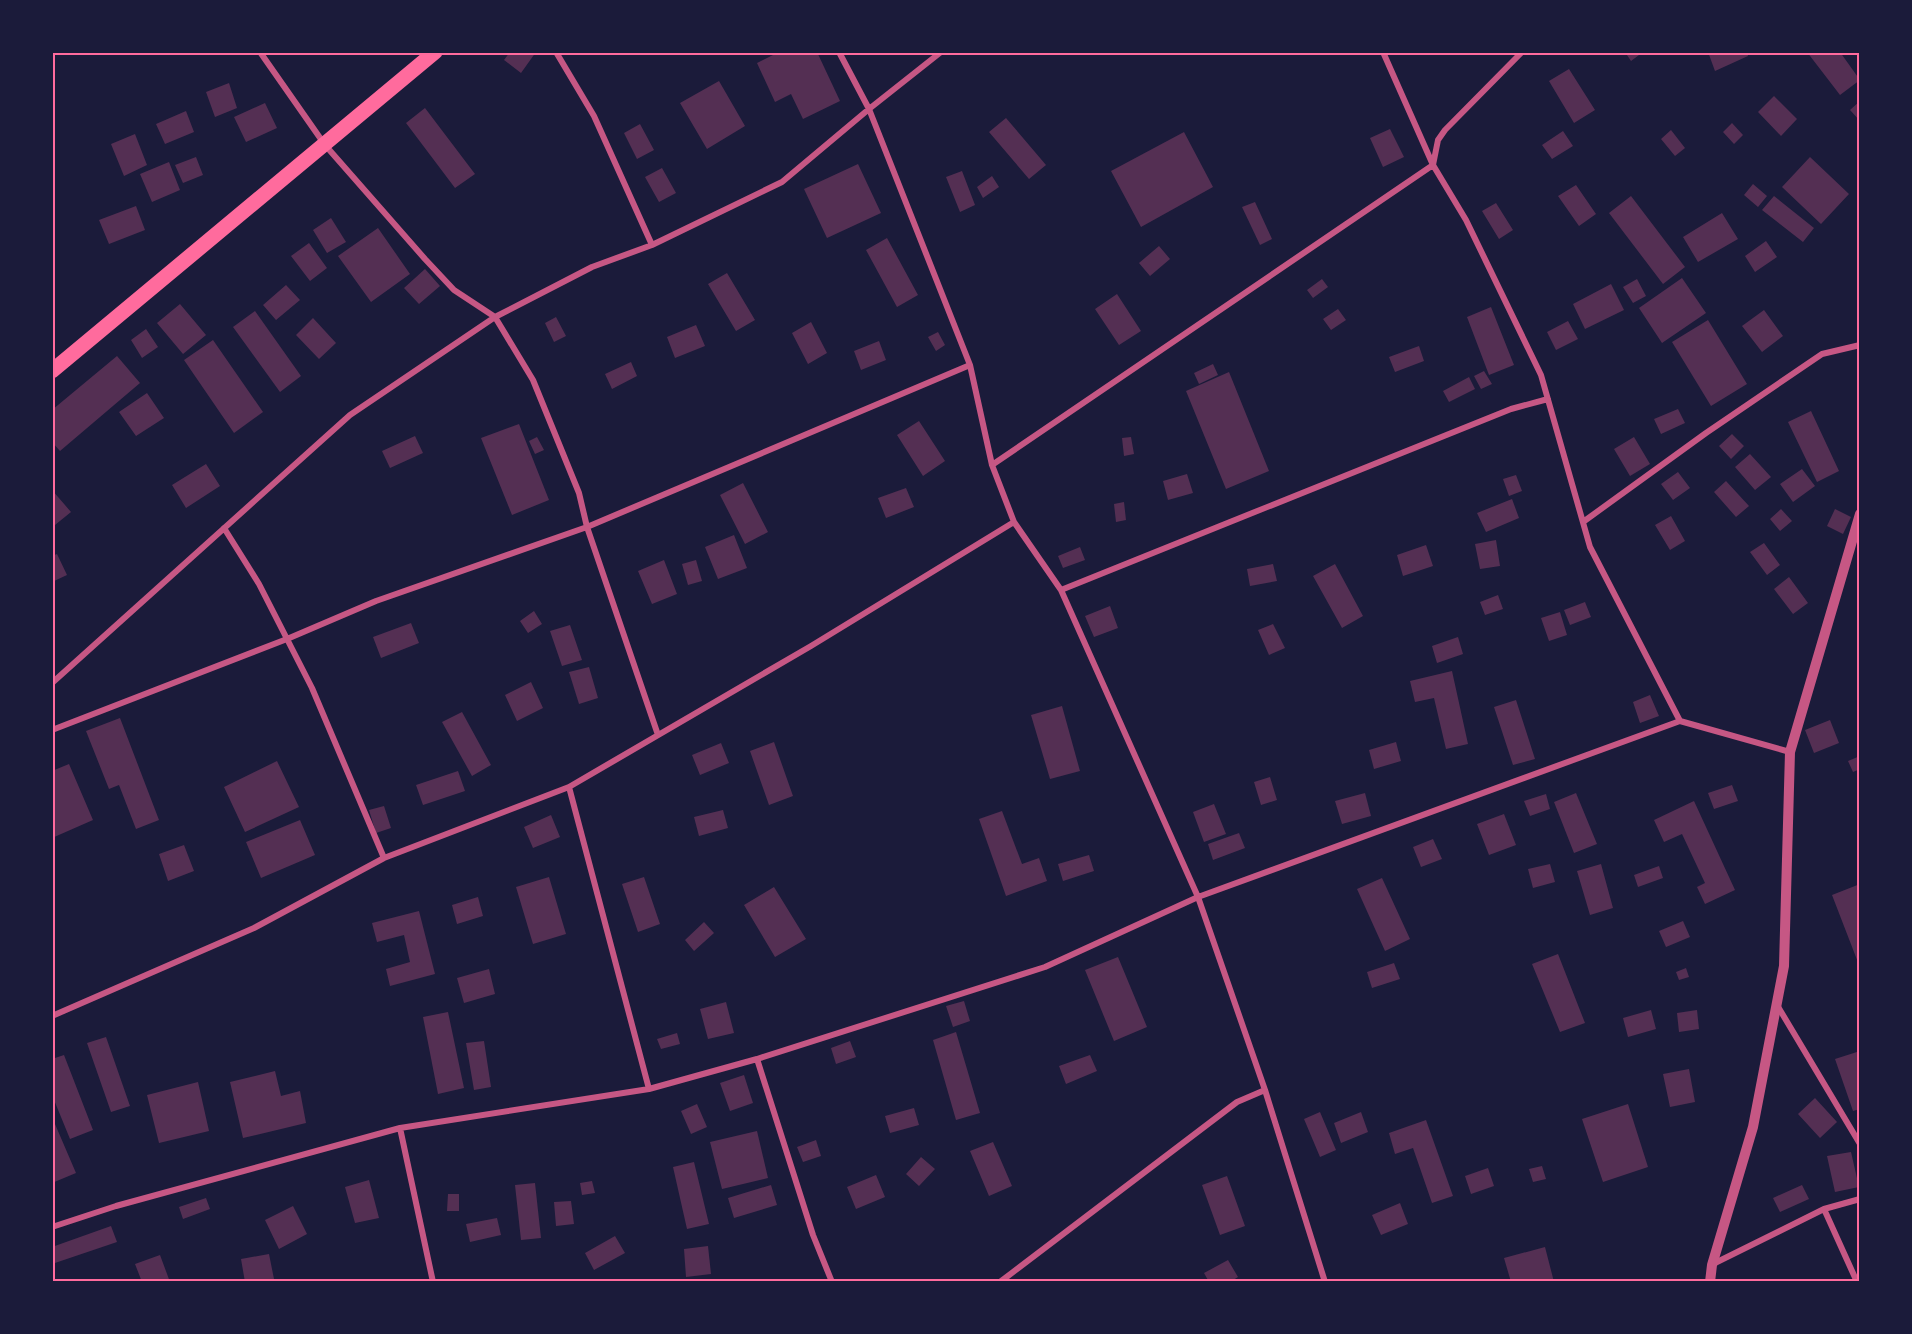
<svg xmlns="http://www.w3.org/2000/svg" width="1912" height="1334" font-family="Arial,sans-serif">
<rect width="100%" height="100%" fill="#1b1b3a"/>
<path fill="#542f53" d="M510 52H536L521 73 504 60Z
M779 52H817L840 101 803 119 791 94 775 102 757 63Z
M1625 52H1643L1631 61Z
M1708 52H1747L1748 56 1715 71Z
M1807 52H1840L1860 80 1840 95Z
M1569 69 1595 110 1574 123 1549 81Z
M719 81 745 126 707 149 680 103Z
M229 83 237 108 215 117 206 92Z
M1774 96 1797 119 1781 136 1758 112Z
M1860 101V121L1850 110Z
M265 103 277 128 246 142 234 117Z
M425 108 475 174 455 188 406 123Z
M186 111 194 132 165 144 156 124Z
M1006 118 1046 165 1029 179 989 132Z
M1732 123 1743 135 1734 144 1723 132Z
M640 124 654 150 637 159 624 133Z
M1390 129 1404 157 1383 167 1370 138Z
M1671 130 1685 148 1675 156 1661 139Z
M1563 131 1573 146 1552 159 1542 145Z
M1184 132 1213 187 1141 227 1111 171Z
M135 134 147 165 124 176 111 144Z
M196 157 203 175 183 183 175 165Z
M1810 157 1849 194 1821 224 1782 187Z
M169 162 180 190 152 202 140 174Z
M858 164 881 213 827 238 804 189Z
M662 168 676 193 659 202 645 177Z
M962 171 975 205 960 212 946 177Z
M992 176 999 187 983 198 977 187Z
M1753 184 1767 196 1758 207 1744 195Z
M1576 185 1596 214 1579 226 1558 196Z
M1631 196 1685 267 1663 284 1609 213Z
M1774 196 1814 228 1803 242 1762 210Z
M1255 202 1272 239 1260 245 1242 207Z
M1496 203 1513 230 1499 239 1482 211Z
M136 206 145 230 109 244 99 220Z
M1722 213 1738 239 1698 262 1683 237Z
M331 218 346 242 327 253 313 230Z
M378 228 410 274 371 302 338 256Z
M887 238 918 295 897 307 866 250Z
M1766 241 1777 257 1755 272 1745 256Z
M309 243 327 268 310 281 291 256Z
M1159 246 1170 259 1150 276 1139 263Z
M425 269 440 286 419 304 404 288Z
M727 273 755 320 736 331 708 284Z
M1682 278 1706 313 1662 343 1639 308Z
M1322 279 1328 287 1313 298 1307 290Z
M1637 279 1646 296 1633 303 1623 287Z
M1611 284 1624 310 1585 329 1573 304Z
M286 285 300 300 276 320 263 305Z
M1117 294 1141 331 1119 345 1095 309Z
M180 304 206 335 183 354 157 323Z
M1491 307 1514 365 1489 375 1467 317Z
M1338 309 1346 320 1331 330 1323 319Z
M1764 310 1783 336 1762 352 1742 326Z
M255 311 301 376 280 392 233 327Z
M556 317 566 336 554 342 545 323Z
M313 318 336 343 319 359 296 335Z
M1708 320 1747 384 1711 406 1672 342Z
M1568 321 1578 339 1556 350 1547 332Z
M811 322 827 353 808 364 792 333Z
M696 325 705 346 675 358 667 337Z
M146 329 158 347 142 358 131 340Z
M938 332 945 345 936 351 928 337Z
M213 340 263 412 234 433 184 360Z
M879 341 886 360 861 370 854 351Z
M1419 346 1424 361 1395 372 1389 357Z
M117 356 140 383 60 451 52 442V410Z
M631 362 637 376 612 389 605 374Z
M1213 364 1218 375 1199 384 1194 373Z
M1484 371 1492 384 1481 389 1474 376Z
M1229 372 1269 471 1226 489 1186 391Z
M1469 377 1475 389 1449 402 1443 391Z
M147 393 164 418 136 436 119 412Z
M1678 409 1685 423 1661 434 1654 419Z
M1811 411 1839 471 1817 482 1788 422Z
M919 421 945 461 923 476 897 435Z
M519 424 549 500 512 515 481 438Z
M1732 434 1744 446 1731 459 1719 446Z
M415 436 423 453 390 468 382 451Z
M537 437 544 450 535 454 529 441Z
M1131 437 1134 454 1124 456 1122 438Z
M1634 437 1650 464 1630 476 1614 449Z
M1750 454 1771 477 1755 490 1735 467Z
M206 464 220 486 186 508 172 485Z
M1802 469 1815 486 1793 502 1780 484Z
M1678 472 1690 488 1673 500 1661 484Z
M1187 474 1193 493 1168 500 1163 481Z
M1516 475 1522 491 1509 496 1503 479Z
M1726 481 1749 506 1736 517 1714 492Z
M743 483 768 532 745 544 720 495Z
M906 488 914 507 886 518 878 498Z
M52 490 71 512 55 525 52 522Z
M1512 499 1519 518 1486 532 1477 513Z
M1124 502 1126 520 1116 522 1114 504Z
M1781 509 1792 521 1780 531 1770 519Z
M1835 509 1851 517 1843 534 1827 526Z
M1671 516 1685 541 1670 550 1655 525Z
M734 535 747 568 718 579 705 547Z
M1496 540 1500 566 1480 569 1475 544Z
M1764 543 1780 565 1767 575 1750 552Z
M1426 545 1433 566 1403 576 1397 555Z
M1080 547 1085 560 1063 568 1058 556Z
M57 554 67 575 52 582V556Z
M664 560 677 594 652 604 638 571Z
M696 560 702 581 688 585 682 564Z
M1273 564 1277 581 1250 586 1247 569Z
M1335 564 1363 616 1342 628 1313 576Z
M1789 577 1808 603 1793 614 1774 589Z
M1498 595 1503 609 1485 615 1480 602Z
M1585 602 1591 617 1570 625 1564 610Z
M1110 606 1118 628 1094 637 1085 616Z
M534 611 542 624 528 633 520 621Z
M1560 612 1567 635 1549 641 1541 618Z
M411 623 419 643 381 658 373 637Z
M1273 624 1285 648 1269 655 1258 630Z
M570 625 582 660 562 666 550 631Z
M1458 637 1463 654 1437 663 1432 646Z
M589 667 598 698 579 704 569 672Z
M1452 671 1468 744 1446 749 1434 698 1415 702 1410 681Z
M531 682 543 708 517 721 505 695Z
M1650 695 1659 716 1640 723 1633 702Z
M1516 700 1535 759 1513 765 1494 707Z
M1062 706 1080 771 1050 779 1031 715Z
M462 712 491 765 472 776 442 722Z
M120 718 159 820 136 829 119 785 109 789 86 731Z
M1830 720 1839 743 1814 753 1805 730Z
M774 742 793 796 769 805 750 751Z
M1396 742 1401 761 1374 769 1369 750Z
M721 743 729 763 700 775 692 755Z
M1860 756V769L1853 772 1848 761Z
M277 761 299 807 245 832 224 787Z
M69 764 93 820 52 838V771Z
M458 771 465 791 423 805 416 785Z
M1270 777 1277 800 1261 805 1254 782Z
M1732 785 1738 801 1714 809 1708 793Z
M1365 793 1371 816 1342 824 1335 801Z
M1576 793 1597 844 1574 853 1554 802Z
M1546 794 1550 809 1530 816 1524 801Z
M1694 801 1735 890 1705 904 1697 887 1705 883 1682 834 1664 842 1654 820Z
M1214 804 1226 834 1204 842 1193 812Z
M384 806 391 828 376 833 369 810Z
M723 810 728 828 699 836 694 817Z
M1002 811 1022 864 1039 858 1047 881 1006 896 979 819Z
M1504 814 1516 845 1489 855 1477 824Z
M551 815 560 837 533 848 524 827Z
M300 820 315 855 261 878 246 842Z
M1239 833 1245 848 1213 860 1208 844Z
M1433 839 1442 859 1421 867 1413 847Z
M184 845 194 871 168 881 159 854Z
M1089 855 1094 871 1063 881 1058 864Z
M1550 864 1555 882 1533 888 1528 869Z
M1601 864 1613 908 1590 915 1577 871Z
M1659 866 1663 878 1638 887 1634 875Z
M549 877 566 934 533 944 516 887Z
M644 877 660 924 638 932 622 884Z
M1382 878 1410 939 1385 951 1357 889Z
M1860 884V965H1859L1832 895Z
M774 887 806 939 775 957 744 905Z
M478 897 483 916 457 924 452 905Z
M419 911 435 974 390 986 386 969 410 962 404 935 377 942 372 923Z
M1683 921 1690 937 1666 947 1659 931Z
M704 922 714 933 694 951 685 940Z
M1558 954 1585 1023 1560 1032 1532 964Z
M1118 957 1147 1027 1114 1041 1085 970Z
M1394 963 1400 979 1372 988 1367 972Z
M1686 968 1689 977 1679 980 1676 972Z
M489 969 495 994 464 1003 457 978Z
M964 1001 970 1021 953 1027 946 1006Z
M726 1002 734 1033 708 1039 700 1009Z
M1651 1010 1656 1029 1628 1037 1623 1018Z
M1697 1010 1699 1029 1679 1032 1677 1013Z
M448 1012 464 1088 438 1094 423 1017Z
M956 1032 980 1113 956 1120 933 1040Z
M677 1033 680 1044 661 1049 657 1039Z
M106 1037 130 1106 111 1112 87 1043Z
M484 1041 491 1087 474 1090 466 1043Z
M850 1041 856 1057 836 1064 831 1048Z
M1860 1051V1109L1853 1111 1835 1059Z
M64 1055 93 1130 70 1139 52 1095V1059Z
M1090 1055 1097 1071 1066 1084 1059 1066Z
M1689 1069 1695 1102 1670 1107 1663 1074Z
M275 1071 281 1096 300 1091 306 1123 243 1138 230 1082Z
M744 1075 753 1103 730 1111 720 1083Z
M198 1082 209 1131 159 1143 147 1095Z
M1815 1098 1837 1122 1820 1138 1798 1114Z
M697 1104 707 1127 691 1134 681 1111Z
M1628 1104 1648 1167 1603 1182 1582 1119Z
M914 1108 919 1125 890 1133 885 1116Z
M1320 1112 1336 1150 1320 1157 1304 1119Z
M1361 1112 1368 1132 1341 1143 1334 1123Z
M52 1117 76 1173 52 1183Z
M1426 1120 1453 1196 1432 1203 1413 1148 1395 1154 1389 1133Z
M757 1131 768 1178 722 1189 710 1142Z
M816 1140 821 1156 803 1162 797 1147Z
M993 1142 1012 1186 989 1196 970 1151Z
M1851 1152 1859 1187 1835 1192 1827 1156Z
M921 1157 935 1169 919 1186 906 1174Z
M694 1162 709 1224 687 1229 673 1167Z
M1542 1166 1546 1179 1533 1182 1529 1169Z
M1488 1168 1494 1186 1471 1194 1465 1176Z
M876 1175 885 1197 856 1209 847 1187Z
M1227 1176 1245 1226 1220 1235 1202 1185Z
M369 1180 379 1218 355 1223 345 1187Z
M592 1181 595 1193 582 1195 580 1183Z
M535 1183 541 1238 521 1240 515 1185Z
M771 1185 777 1205 734 1218 728 1198Z
M1802 1185 1809 1199 1780 1212 1773 1198Z
M448 1194H459V1211H447Z
M206 1198 210 1209 183 1219 179 1207Z
M571 1201 574 1224 556 1226 554 1202Z
M1400 1203 1408 1224 1381 1235 1372 1215Z
M293 1206 307 1234 279 1249 265 1220Z
M497 1218 501 1235 470 1242 466 1224Z
M111 1226 117 1242 52 1264V1247Z
M615 1236 625 1253 594 1270 585 1253Z
M708 1246 711 1274 686 1277 684 1249Z
M1545 1247 1554 1282H1511L1504 1258Z
M269 1254 274 1279 245 1282 241 1259Z
M160 1255 170 1282H142L135 1264Z
M1228 1260 1238 1277 1230 1282H1209L1204 1273Z"/>
<g fill="none" stroke-linecap="round" stroke-linejoin="round">
<path stroke="#c65784" stroke-width="6" d="M260 52 325 145 425 259 454 290 495 317 533 380 579 493 587 527 658 735
M556 52 594 116 652 245
M1383 52 1433 165 1466 220 1541 375 1590 547 1680 721 1790 752
M992 465 1433 165 1438 140 1445 130 1522 52
M1583 522 1706 433 1822 354 1860 345
M224 528 259 584 312 688 384 858
M1061 590 1511 409 1548 399
M52 683 350 415 495 317 592 267 652 245 782 182 869 109 941 52
M52 730 287 639 376 601 587 527 970 365
M569 787 649 1089
M1777 1005 1860 1144
M52 1016 254 928 384 858 569 787 811 646 1014 522
M757 1059 813 1235 832 1282
M1265 1090 1325 1282
M400 1128 433 1282
M1824 1209 1857 1282
M52 1227 116 1206 400 1128 649 1089 757 1059 1045 967 1198 897 1061 590 1014 522 992 465 970 365 869 109 839 52
M1713 1264 1824 1209 1860 1199
M1000 1282 1237 1102 1265 1090 1198 897 1680 721"/>
<path stroke="#c65784" stroke-width="10" d="M1710 1282 1712 1265 1753 1127 1784 966 1790 752 1860 514"/>
<path stroke="#ff6b9d" stroke-width="15" d="M52 371 435 52"/>
</g>
<rect width="1912" height="1334" fill="none" stroke="#1b1b3a" stroke-width="108"/>
<rect x="54" y="54" width="1804" height="1226" fill="none" stroke="#ff6b9d" stroke-width="2"/>
</svg>
